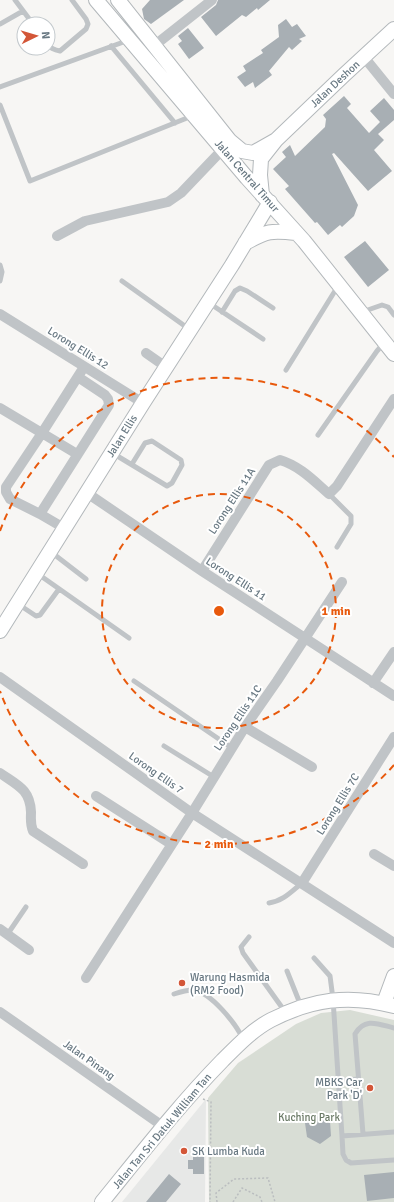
<svg xmlns="http://www.w3.org/2000/svg" width="394" height="1202" font-family="Signika,sans-serif">
<rect width="100%" height="100%" fill="#f7f6f4"/>
<path fill="#e7e8e7" d="M206 1099 205 1202H122Z"/>
<path fill="#d8ddd5" d="M350 1010 394 1020V1202H209L208 1098 238 1063 296 1024 321 1013Z"/>
<path fill="#a8afb4" d="M150 0H184L151 24 144 19 142 9Z
M218 0H270L258 10 257 8 246 17 242 15 216 36 201 17 216 5Z
M286 19 292 27 297 24 306 36 299 39 302 41 292 50 289 47 269 71 272 75 255 88 253 82 245 87 237 77 246 71 243 66 263 53 261 50 279 37 278 25Z
M188 28 204 48 189 59 178 44 182 41 178 36Z
M344 96 351 104 347 108 369 133 380 122 370 111 384 98 394 110V120L378 134 384 140 374 150 392 171 368 191 334 153 332 154 358 205 354 216 342 227 340 225 328 235 317 222 315 223 285 189 289 186 273 169 286 157 282 152 290 145 295 156 325 127 326 119 323 115Z
M365 241 389 270 368 287 344 257Z
M317 1115 330 1121 331 1136 320 1144 307 1137 305 1123Z
M204 1154V1174H193V1169H188V1160H193V1155Z
M394 1172V1198L367 1201 364 1175Z
M169 1174 181 1184 166 1202H146Z"/>
<g fill="none" stroke-linecap="round" stroke-linejoin="round">
<defs>
<path id="secondary" d="M96 0 247 178 304 241 394 354
M118 0 230 141 242 151 253 153 276 140
M262 195 260 175 261 159 276 140 344 75 394 29
M245 243C267 231 271 230 296 233
M0 631 143 403 232 265 270 202
M384 1003 394 976
M102 1202C141 1154 179 1105 222 1061 237 1046 252 1030 271 1020 312 999 349 994 394 1006"/>
</defs>
<use href="#secondary" stroke="#b3b8bb" stroke-width="16"/>
<path stroke="#babdbf" stroke-width="1.5" stroke-dasharray="2 2" stroke-linecap="butt" d="M203 1099 211 1102 210 1202
M217 1202 216 1193 234 1179 268 1178 275 1202
M233 1202 242 1188 260 1197 262 1202"/>
<path stroke="#c0c4c7" stroke-width="5" d="M15 0 33 24
M0 24 23 11
M48 45C51 49 55 50 60 51L86 29 88 24 86 19 72 0
M111 46 175 123
M0 87 129 40
M0 105 30 181 192 116
M0 265 2 272 0 281
M122 281 189 329
M209 303 263 339
M222 312 235 291 240 288 247 291 273 308
M362 312 382 305 388 307 394 315
M286 370 338 286
M318 435 377 351 384 343
M114 454 167 486 172 483 182 465 181 460 152 441 145 443 132 464
M329 494 351 516V524L337 547
M51 552 86 579
M38 574 129 638
M18 604 36 616 40 615 59 589
M134 681 232 748
M164 746 214 777
M269 903C283 901 291 892 302 883
M7 935 26 907
M249 937 241 947 243 953 286 1013
M314 958 330 976 333 999 342 1136 394 1132
M287 971 301 1006
M174 994C180 992 187 990 193 990 211 992 236 1024 243 1039
M338 1081 358 1079
M363 1134 355 1034C365 1017 378 1024 394 1028
M342 1136 343 1154 346 1160 351 1163 394 1160"/>
<path stroke="#c0c4c7" stroke-width="10" d="M155 45 212 0
M364 57 394 94
M57 236 85 221 168 202 181 193 223 149
M0 314 143 403
M146 353 166 367
M0 408 77 454
M87 493 202 571 394 696
M40 514 109 405 108 399 105 395 78 377
M64 528 40 514 10 499 6 492V487L42 433 84 367
M202 571 269 465 280 460C300 466 314 481 329 494L337 486 394 399
M0 677 192 813 394 943
M373 683 394 652
M245 727 312 767
M0 773C17 785 30 789 31 812 31 819 30 824 33 831L83 864
M96 796 171 844
M374 854 394 866
M302 883 394 737
M0 929 29 950
M86 978 192 813 245 727 277 681 342 582
M0 1012 164 1127"/>
<use href="#secondary" stroke="#fff" stroke-width="14"/>
</g>
<g fill="none" stroke="#e8590c" stroke-width="2" stroke-dasharray="7 5">
<circle cx="219" cy="611" r="117"/>
<path d="M394 765A233 233 0 0 1 0 691M0 531A233 233 0 0 1 394 457"/>
</g>
<g fill="#d35637" stroke="#fff" stroke-width="1.5">
<circle cx="182" cy="983" r="4"/>
<circle cx="370" cy="1088" r="4"/>
<circle cx="184" cy="1151" r="4"/>
</g>
<g text-anchor="middle" dominant-baseline="central" stroke-width="4" stroke-linejoin="round" paint-order="stroke">
<g font-size="11" fill="#687882" stroke="#fff">
<text transform="translate(335 84) rotate(-43)">Jalan Deshon</text>
<text transform="translate(247 176) rotate(49)">Jalan Central Timur</text>
<text transform="translate(78 348) rotate(32)">Lorong Ellis 12</text>
<text transform="translate(122 436) rotate(-58)">Jalan Ellis</text>
<text transform="translate(232 501) rotate(-57)">Lorong Ellis 11A</text>
<text transform="translate(236 579) rotate(33)">Lorong Ellis 11</text>
<text transform="translate(238 718) rotate(-56)">Lorong Ellis 11C</text>
<text transform="translate(156 773) rotate(35)">Lorong Ellis 7</text>
<text transform="translate(338 804) rotate(-58)">Lorong Ellis 7C</text>
<text transform="translate(89 1060) rotate(35)">Jalan Pinang</text>
<text transform="translate(162 1131) rotate(-50)">Jalan Tan Sri Datuk William Tan</text>
</g>
<g font-size="11" fill="#687882" stroke="#fff" text-anchor="start">
<text x="190" y="977">Warung Hasmida<tspan x="190" dy="13">(RM2 Food)</tspan></text>
<text x="362" y="1082" text-anchor="end">MBKS Car<tspan x="362" dy="13">Park 'D'</tspan></text>
<text x="192" y="1151">SK Lumba Kuda</text>
</g>
<g font-size="11" fill="#6b7a67" stroke="#fff">
<text x="309" y="1117">Kuching Park</text>
</g>
</g>
<circle cx="219" cy="611" r="6" fill="#e8590c" stroke="#fff" stroke-width="2"/>
<g font-size="12" text-anchor="middle" font-weight="bold" fill="#e8590c" stroke="#fff" stroke-width="4" stroke-linejoin="round" paint-order="stroke">
<text x="336" y="615">1 min</text>
<text x="219" y="848">2 min</text>
</g>
<g transform="translate(36 36) rotate(85)"><circle r="19" fill="#ffffff" stroke="#c3c9cd"/>
<path d="M0-3L7 15L0 10L-7 15Z" fill="#d35637"/>
<text y="-6" font-size="11" font-weight="bold" text-anchor="middle" fill="#687882">N</text>
</g>
</svg>
